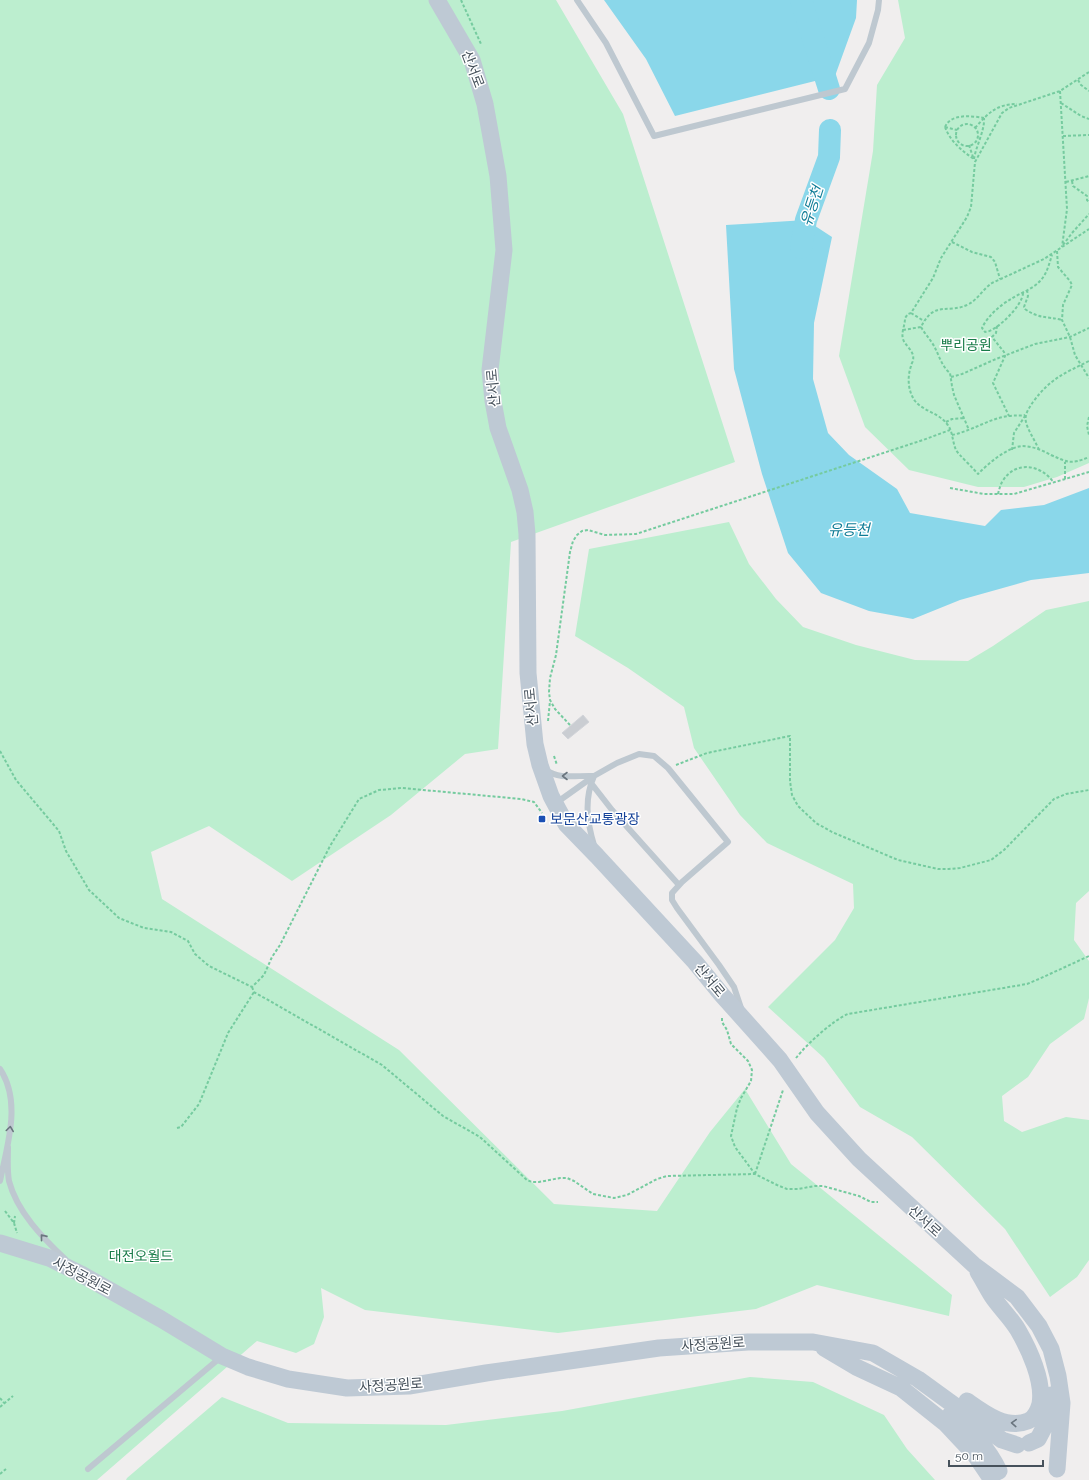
<svg xmlns="http://www.w3.org/2000/svg" width="1089" height="1480" font-family="Raleway,'Noto Sans KR',sans-serif">
<rect width="100%" height="100%" fill="#f0eeee"/>
<path fill="#bceecf" d="M0 0H556L623 114 735 462 511 542 498 749 465 754 391 815 292 881 209 826 151 852 162 899 399 1050 554 1204 657 1211 710 1132 745 1089 791 1164 952 1295 949 1316 817 1285 756 1309 558 1333 365 1310 321 1288 324 1317 314 1344 296 1353 257 1341 97 1480H0Z
M898 0H1089V463L1057 477 1024 487H978L909 470 865 427 839 356 873 151 877 85 905 38Z
M729 522 749 564 776 599 803 627 856 645 915 660 968 661 993 646 1046 610 1089 601V891L1076 903 1074 940 1089 961V998L1084 1019 1050 1044 1028 1077 1002 1096 1004 1121 1022 1132 1066 1117 1089 1120V1260L1077 1277 1050 1297 1005 1229 912 1137 860 1107 824 1058 768 1007 835 940 854 908 853 884 767 843 740 815 694 748 684 707 628 668 575 636 589 549Z
M750 1377 813 1382 884 1415 907 1449 935 1480H126L127 1478 222 1397 288 1423 446 1425 562 1411Z"/>
<path fill="#8ad7ea" d="M604 0H857L856 18 835 76 675 116 646 59Z
M806 220 832 237 814 323 813 379 828 433 849 455 897 489 910 513 985 526 1001 510 1044 505 1089 488V573L1031 580 960 600 913 619 869 611 821 593 788 553 762 474 734 369 726 225Z"/>
<g fill="none" stroke-linecap="round" stroke-linejoin="round">
<path stroke="#8ad7ea" stroke-width="22" d="M801 0 829 89
M801 248 806 220 829 157 830 130"/>
</g>
<path fill="#cacdd2" stroke="#d2d4d9" d="M583 715 589 722 568 739 562 733Z"/>
<g fill="none" stroke-linecap="round" stroke-linejoin="round">
<path stroke="#75cb9f" stroke-width="2" stroke-dasharray="3 2" stroke-linecap="butt" d="M461 0 481 44
M1089 72 1060 91 1009 108 1002 113 975 162 971 207 967 217 941 258 933 278 911 313 908 314 905 318C905 326 901 332 903 339 905 346 915 351 913 360 913 362 911 364 911 366 907 378 908 391 915 401 923 411 939 413 947 424 953 431 952 441 956 450 958 454 974 469 978 474 989 463 1006 448 1022 446 1032 446 1042 450 1051 455 1067 462 1071 465 1089 457
M1078 80 1081 85 1089 91
M1060 91 1067 209 1062 247
M1061 103 1081 116 1089 119
M956 135a11 11 0 1 1 22 0a11 11 0 1 1-22 0Z
M945 127C950 141 962 151 974 159
M945 127C951 113 972 116 984 118
M945 127 957 130
M975 128C988 113 997 104 1017 104
M1063 136 1089 135
M969 145 973 157
M974 159C976 146 985 130 984 118
M1072 181 1073 186 1087 196V200L1089 202
M1066 182 1089 176
M952 242 972 252 991 257 995 262 1000 279
M1063 245 1072 233 1089 214
M1057 251 1058 267 1070 281 1072 285 1063 305 1062 320 1070 337 1075 355 1089 378
M1027 290 1028 296 1024 307 1025 309C1039 319 1047 316 1062 320
M1023 293C1023 305 996 332 985 332L982 328C987 317 1000 305 1011 299 1020 293 1033 289 1040 281 1047 274 1049 264 1052 255
M911 313 924 321
M997 326 996 333 992 337 1004 352 1005 356 993 383 1009 416
M921 327C925 334 930 339 934 346 939 355 942 367 950 373L952 386 954 395 969 430
M903 330 921 327C935 299 948 315 969 304 977 300 984 288 992 283L1044 259 1089 229
M951 377 962 374 996 359 1035 344 1070 337 1089 328
M1089 417 1087 426 1089 435
M946 422 952 419 964 418
M952 435C972 431 990 418 1009 416 1015 415 1020 416 1025 415
M1012 450 1014 433 1025 416
M1039 450C1035 440 1028 431 1026 422 1024 415 1029 408 1033 402 1051 378 1063 374 1089 361
M1065 479V462
M950 488 984 494H1014L1089 472
M998 494C999 490 1000 486 1002 482 1015 460 1041 464 1054 483
M548 721 550 701
M570 725 555 709 550 700 549 692 550 678 556 655 570 552 573 541 577 535 582 531 588 530 605 535 636 534 923 440 950 430
M0 751 16 780 59 831 66 851 89 890 119 918 144 928 171 932 188 941 195 954 209 966 252 987 264 975 272 957 280 945 330 846 359 799 379 790 402 788 521 799 534 802 542 813
M554 756 557 765
M676 765 707 753 790 736V781L792 795 798 806 816 823 832 832 898 860 938 869H949L960 868 991 860 1004 850 1054 799 1066 794 1089 790
M252 987 254 992 382 1065 443 1116 480 1137 527 1180 532 1182H539L560 1178H567L574 1181 593 1194 614 1198 627 1195 657 1179 667 1176 755 1174 777 1185 787 1189H798L815 1186H823L859 1196 871 1202H878
M722 1018V1022L727 1030 731 1044 748 1061 752 1070 751 1081 741 1098 737 1108 731 1136 735 1147 755 1174
M796 1058C807 1044 832 1021 848 1014L1027 984 1039 979 1089 956
M177 1128 181 1127 199 1104 228 1033 254 992
M755 1174 783 1090
M5 1211 14 1223 15 1216
M14 1223 17 1233
M0 1398 4 1403
M0 1407 13 1396
M0 1474 6 1469"/>
<path stroke="#bec8d0" stroke-width="6" d="M577 0 606 43 654 136 845 89 869 43 878 10 879 0
M546 770C560 780 577 775 594 776 584 799 587 822 594 845
M591 783 612 810 679 885
M556 803 594 776 617 763 639 754 654 756 668 768 728 842 682 882 672 893V900L677 908 719 965 734 987 741 1008
M0 1069C22 1102 7 1146 0 1181
M8 1147C8 1158 7 1170 9 1181 17 1212 43 1238 65 1259
M88 1469 221 1357"/>
<path stroke="#bec9d4" stroke-width="17" d="M437 0 472 60 485 104 498 176 504 250 490 370 493 401 498 428 520 490 525 512 527 534 528 673 535 744 540 765 551 796 566 824 597 856 695 962 722 995 780 1060 817 1113 859 1159 974 1265 1017 1297 1039 1326 1051 1349 1058 1376 1062 1403 1057 1469
M0 1243 49 1258 81 1274 161 1319 222 1356 248 1367 288 1379 347 1388 409 1386 486 1373 659 1348 748 1342H813L873 1353 918 1379 1002 1440 1017 1445
M824 1348 856 1367 901 1388 945 1423 975 1455 992 1480
M967 1401C984 1413 1006 1430 1028 1421 1035 1418 1038 1411 1040 1404 1044 1381 1029 1349 1018 1330 1011 1318 1000 1308 992 1296 987 1288 983 1280 978 1272
M950 1415C972 1434 986 1444 999 1471
M1029 1443 1038 1439 1049 1418 1051 1395"/>
</g>
<defs><path id="oneway-chevron" d="M-2-3.5L2.5 0L-2 3.5" fill="none" stroke-width="1.6" stroke-linecap="round" stroke-linejoin="round"/></defs>
<g stroke="#6a757e">
<use href="#oneway-chevron" transform="translate(565 776) rotate(-180)"/>
<use href="#oneway-chevron" transform="translate(10 1129) rotate(-82)"/>
<use href="#oneway-chevron" transform="translate(43 1237) rotate(-129)"/>
</g>
<use stroke="#6a757f" href="#oneway-chevron" transform="translate(1014 1423) rotate(-177)"/>
<rect fill="#1a4fb4" stroke="#fff" stroke-width="1.5" x="538" y="815" width="8" height="8" rx="2"/>
<g text-anchor="middle" dominant-baseline="central" stroke-width="3" stroke-linejoin="round" paint-order="stroke">
<g font-size="14" fill="#46515b" stroke="#fff">
<text transform="translate(473 69) rotate(69)">산서로</text>
<text transform="translate(493 388) rotate(-95)">산서로</text>
<text transform="translate(531 707) rotate(-95)">산서로</text>
<text transform="translate(710 980) rotate(50)">산서로</text>
<text transform="translate(925 1221) rotate(42)">산서로</text>
<text transform="translate(82 1276) rotate(28)">사정공원로</text>
<text transform="translate(713 1344) rotate(-4)">사정공원로</text>
<text transform="translate(391 1385) rotate(-4)">사정공원로</text>
</g>
<g font-size="14" fill="#187b48" stroke="#fff">
<text x="966" y="345">뿌리공원</text>
<text x="141" y="1256">대전오월드</text>
</g>
<g font-size="14" fill="#164399" stroke="#fff" text-anchor="start">
<text x="550" y="819">보문산교통광장</text>
</g>
<g font-size="15" font-style="italic" fill="#0f7c96" stroke="#fff">
<text transform="translate(812 206) rotate(-72)">유등천</text>
<text x="849" y="530">유등천</text>
</g>
</g>
<path d="M949 1460v6h94v-6" fill="none" stroke="#46515b" stroke-width="2"/>
<text x="955" y="1460" font-size="12" fill="#46515b" stroke="#ffffff" stroke-width="3" paint-order="stroke">50 m</text>
</svg>
